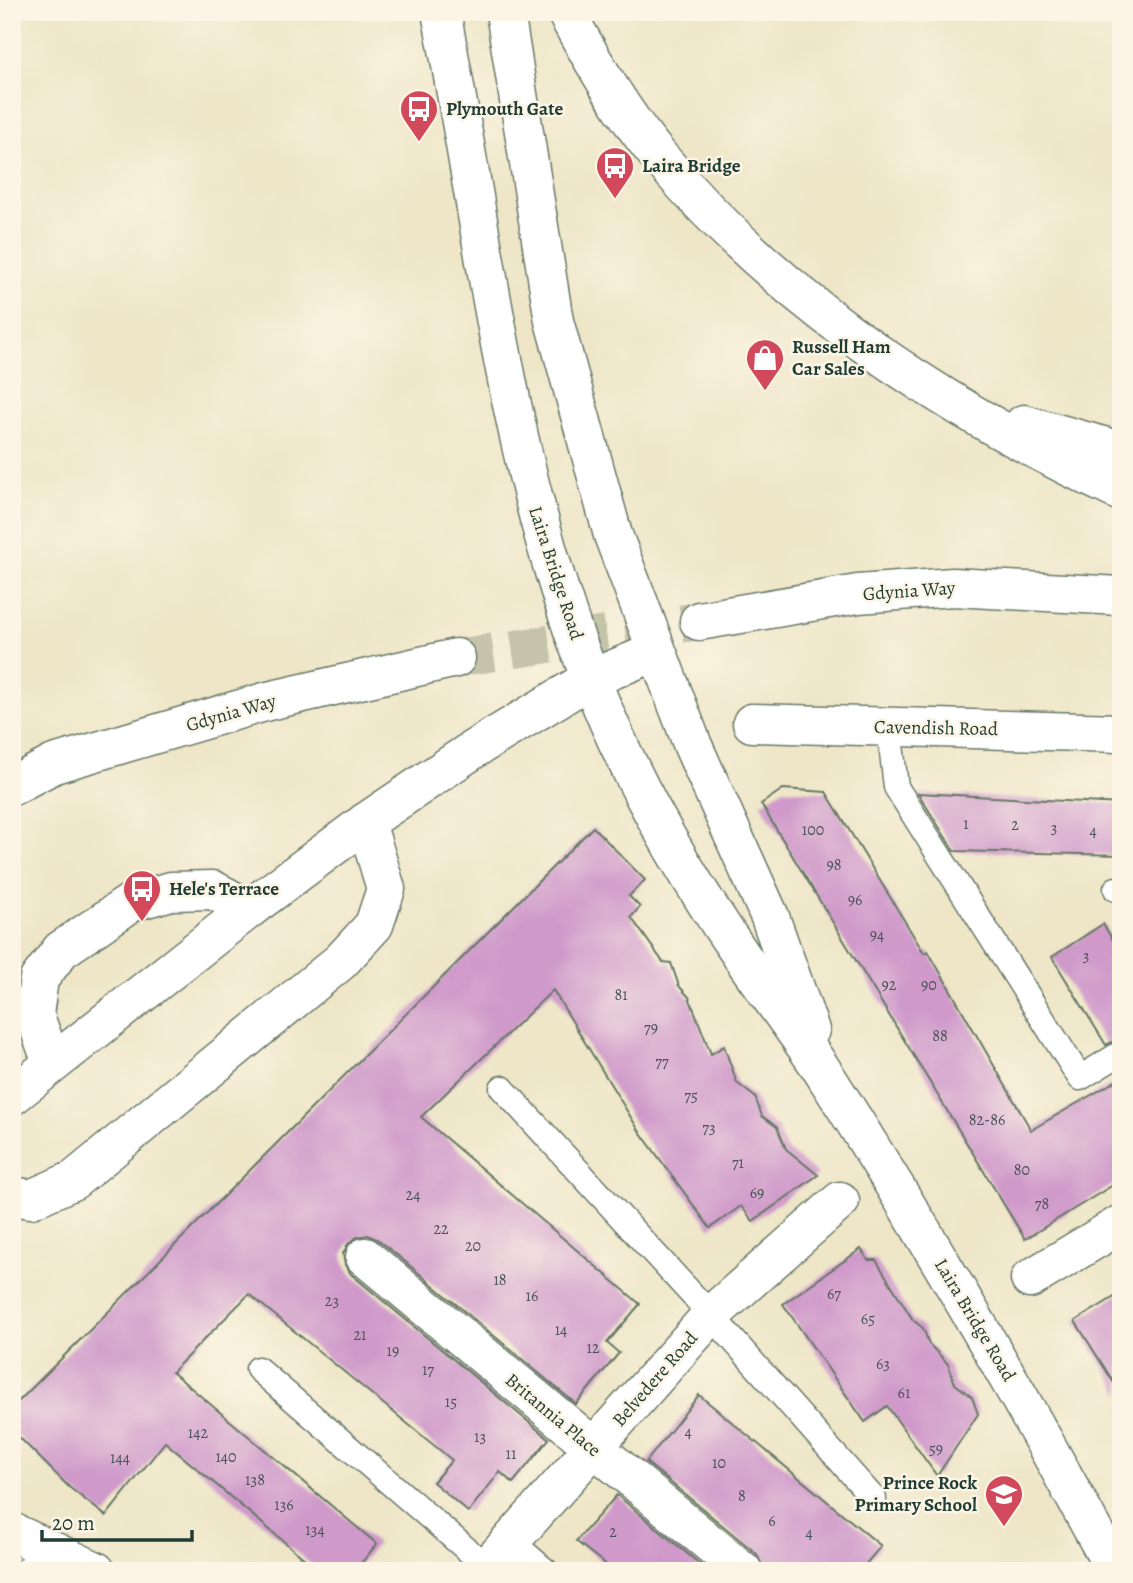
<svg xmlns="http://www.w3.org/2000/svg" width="1133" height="1583" font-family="Alegreya,serif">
<rect width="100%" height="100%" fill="#fcf5e5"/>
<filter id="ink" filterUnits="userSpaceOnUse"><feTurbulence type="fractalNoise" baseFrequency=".0143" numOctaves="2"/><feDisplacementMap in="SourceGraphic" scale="14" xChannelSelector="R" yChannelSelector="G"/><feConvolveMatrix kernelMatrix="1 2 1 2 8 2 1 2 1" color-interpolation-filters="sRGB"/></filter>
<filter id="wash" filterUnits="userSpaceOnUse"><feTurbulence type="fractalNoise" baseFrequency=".00686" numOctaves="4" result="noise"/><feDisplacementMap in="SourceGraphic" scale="28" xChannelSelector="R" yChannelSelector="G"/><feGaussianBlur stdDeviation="1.57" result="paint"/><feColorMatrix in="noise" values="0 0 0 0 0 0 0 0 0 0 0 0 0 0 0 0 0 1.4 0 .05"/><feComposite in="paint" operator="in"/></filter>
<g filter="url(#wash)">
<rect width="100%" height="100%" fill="#eee6c7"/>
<g id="blocks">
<path fill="#cf99ca" d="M783 789 826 792 924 953 928 951 1031 1130 1121 1078V1180L1025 1239 761 804Z
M918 793 1121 804V855L954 851Z
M593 827 645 880 629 896 640 907 631 917 663 962 671 963 679 986 689 997 711 1054 724 1046 737 1083 755 1097 762 1116 777 1127 786 1149 818 1175 753 1221 741 1206 710 1228 638 1129 553 990 421 1117 640 1304 607 1343 619 1353 576 1404 379 1240 368 1235 357 1237 348 1244 343 1254 345 1265 351 1274 549 1439 513 1483 500 1472 468 1512 433 1482 452 1460 249 1294 172 1372 377 1544 355 1571H319L165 1442 106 1516 69 1487 12 1430V1408Z
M1103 924 1121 953V1038L1106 1045 1052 957Z
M861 1249 868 1260H876L913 1320 923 1328 929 1344 948 1364 955 1384 972 1397 978 1414 937 1476 887 1406 865 1422 783 1304Z
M1121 1293V1394L1075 1321Z
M699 1395 881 1546 860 1571H764L757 1554 646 1462Z
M617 1495 708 1571H614L576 1541Z"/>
</g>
</g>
<g filter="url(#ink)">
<use href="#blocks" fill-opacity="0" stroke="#677867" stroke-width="2"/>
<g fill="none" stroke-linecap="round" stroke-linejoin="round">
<path stroke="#c5c4aa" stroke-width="38" stroke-dasharray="38 19" stroke-linecap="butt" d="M456 658 699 621"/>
<defs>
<path id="lane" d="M889 727 896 787 1080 1078 1121 1053
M1116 889 1121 890
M502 1088 711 1315 874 1499
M258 1369 487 1567
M511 1541 546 1571
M25 1571 50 1551"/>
<path id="street" d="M752 723 1121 733
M52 1063 34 1014 39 979 61 950 132 902 171 891 213 890 249 909
M12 1196 31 1199 74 1180 341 961 374 925 386 889 366 822
M365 1257 743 1571
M1030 1279 1121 1224
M484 1571 711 1315 840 1201"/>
<path id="primary" d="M441 12C485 236 507 464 590 677 628 775 683 872 743 958 770 998 801 1037 827 1078 930 1239 1025 1403 1115 1571
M505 12 554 321 613 535 693 746 770 917 810 1030
M566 12C593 62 624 116 661 159 785 305 948 411 1121 492
M1024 424 1121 451
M699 621 858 594 953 587 1121 596
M12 786 54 764 268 701 456 658
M12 1096 249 909 366 822 474 749 590 679 655 652
M12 1532 96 1571"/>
</defs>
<use href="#lane" stroke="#677867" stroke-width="27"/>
<use href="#street" stroke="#677867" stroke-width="41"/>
<use href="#primary" stroke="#677867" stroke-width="41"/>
<use href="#lane" stroke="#fff" stroke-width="24"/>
<use href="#street" stroke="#fff" stroke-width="38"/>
<use href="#primary" stroke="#fff" stroke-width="38"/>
</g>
</g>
<defs>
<symbol id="bus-pin" viewBox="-11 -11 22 30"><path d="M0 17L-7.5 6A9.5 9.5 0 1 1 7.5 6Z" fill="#d1495b" stroke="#fcf5e5"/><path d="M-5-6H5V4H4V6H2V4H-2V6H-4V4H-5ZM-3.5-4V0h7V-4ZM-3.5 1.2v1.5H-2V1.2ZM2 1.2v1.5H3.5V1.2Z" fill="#fff"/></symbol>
<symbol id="shop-pin" viewBox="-11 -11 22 30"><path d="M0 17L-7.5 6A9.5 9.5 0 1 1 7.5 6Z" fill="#d1495b" stroke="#fcf5e5"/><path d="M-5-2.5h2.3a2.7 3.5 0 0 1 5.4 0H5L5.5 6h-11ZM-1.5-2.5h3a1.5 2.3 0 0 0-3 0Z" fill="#fff"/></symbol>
<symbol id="school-pin" viewBox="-11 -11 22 30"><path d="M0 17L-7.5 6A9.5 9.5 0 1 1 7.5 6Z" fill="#d1495b" stroke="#fcf5e5"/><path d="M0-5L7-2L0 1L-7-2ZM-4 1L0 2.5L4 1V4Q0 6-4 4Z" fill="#fff"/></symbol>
</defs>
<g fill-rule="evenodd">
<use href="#bus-pin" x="397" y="87" width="44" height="60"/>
<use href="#bus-pin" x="593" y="144" width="44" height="60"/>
<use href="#shop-pin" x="743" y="336" width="44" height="60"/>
<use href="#bus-pin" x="120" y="867" width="44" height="60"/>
<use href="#school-pin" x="982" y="1472" width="44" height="60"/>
</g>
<g text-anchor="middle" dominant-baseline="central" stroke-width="5" stroke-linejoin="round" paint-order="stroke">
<g font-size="16" fill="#4b545a">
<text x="966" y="824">1</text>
<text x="1015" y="825">2</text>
<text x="1054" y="828">3</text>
<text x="813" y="830">100</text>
<text x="1093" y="831">4</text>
<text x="834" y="865">98</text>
<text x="855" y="900">96</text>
<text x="877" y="935">94</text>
<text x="1086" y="956">3</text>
<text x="889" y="985">92</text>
<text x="929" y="985">90</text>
<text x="621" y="995">81</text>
<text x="651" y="1028">79</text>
<text x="940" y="1036">88</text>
<text x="662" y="1062">77</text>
<text x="691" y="1096">75</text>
<text x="987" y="1120">82-86</text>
<text x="709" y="1128">73</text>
<text x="738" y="1163">71</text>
<text x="1022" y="1170">80</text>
<text x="757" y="1193">69</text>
<text x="413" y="1195">24</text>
<text x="1042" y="1204">78</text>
<text x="441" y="1229">22</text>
<text x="473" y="1246">20</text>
<text x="500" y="1280">18</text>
<text x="834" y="1294">67</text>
<text x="532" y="1296">16</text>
<text x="332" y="1301">23</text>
<text x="868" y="1319">65</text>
<text x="561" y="1330">14</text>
<text x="360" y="1335">21</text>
<text x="593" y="1348">12</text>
<text x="393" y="1351">19</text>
<text x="883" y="1364">63</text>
<text x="428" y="1370">17</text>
<text x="904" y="1393">61</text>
<text x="451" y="1402">15</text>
<text x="688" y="1432">4</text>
<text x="198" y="1433">142</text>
<text x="480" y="1437">13</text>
<text x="936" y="1449">59</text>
<text x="511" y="1454">11</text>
<text x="226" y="1457">140</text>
<text x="120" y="1458">144</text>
<text x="719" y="1463">10</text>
<text x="255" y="1480">138</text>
<text x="742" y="1496">8</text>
<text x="284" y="1505">136</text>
<text x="772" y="1521">6</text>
<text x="315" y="1530">134</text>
<text x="613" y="1532">2</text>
<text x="809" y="1533">4</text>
</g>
<g font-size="19" font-weight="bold" fill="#1f3d34" stroke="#fcf5e5" text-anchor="start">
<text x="446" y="109">Plymouth Gate</text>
<text x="642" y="166">Laira Bridge</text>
<text x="792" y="347">Russell Ham<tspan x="792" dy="22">Car Sales</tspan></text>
<text x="169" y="889">Hele's Terrace</text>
<text x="977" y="1483" text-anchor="end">Prince Rock<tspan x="977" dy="22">Primary School</tspan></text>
</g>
<g font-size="19" fill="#1f3d34" stroke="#fcf5e5">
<text transform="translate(556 573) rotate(72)">Laira Bridge Road</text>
<text transform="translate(909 591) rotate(-4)">Gdynia Way</text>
<text transform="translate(231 713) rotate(-16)">Gdynia Way</text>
<text transform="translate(936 728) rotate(1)">Cavendish Road</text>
<text transform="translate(975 1320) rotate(59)">Laira Bridge Road</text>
<text transform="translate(655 1379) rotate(-49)">Belvedere Road</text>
<text transform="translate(553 1415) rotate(40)">Britannia Place</text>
</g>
</g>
<rect width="1133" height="1583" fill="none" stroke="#fcf5e5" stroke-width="42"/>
<path d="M42 1530v10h150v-10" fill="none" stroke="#1f3d34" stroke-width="3.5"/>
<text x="52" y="1530" font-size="21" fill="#1f3d34" stroke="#fcf5e5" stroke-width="5" paint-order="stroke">20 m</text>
</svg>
